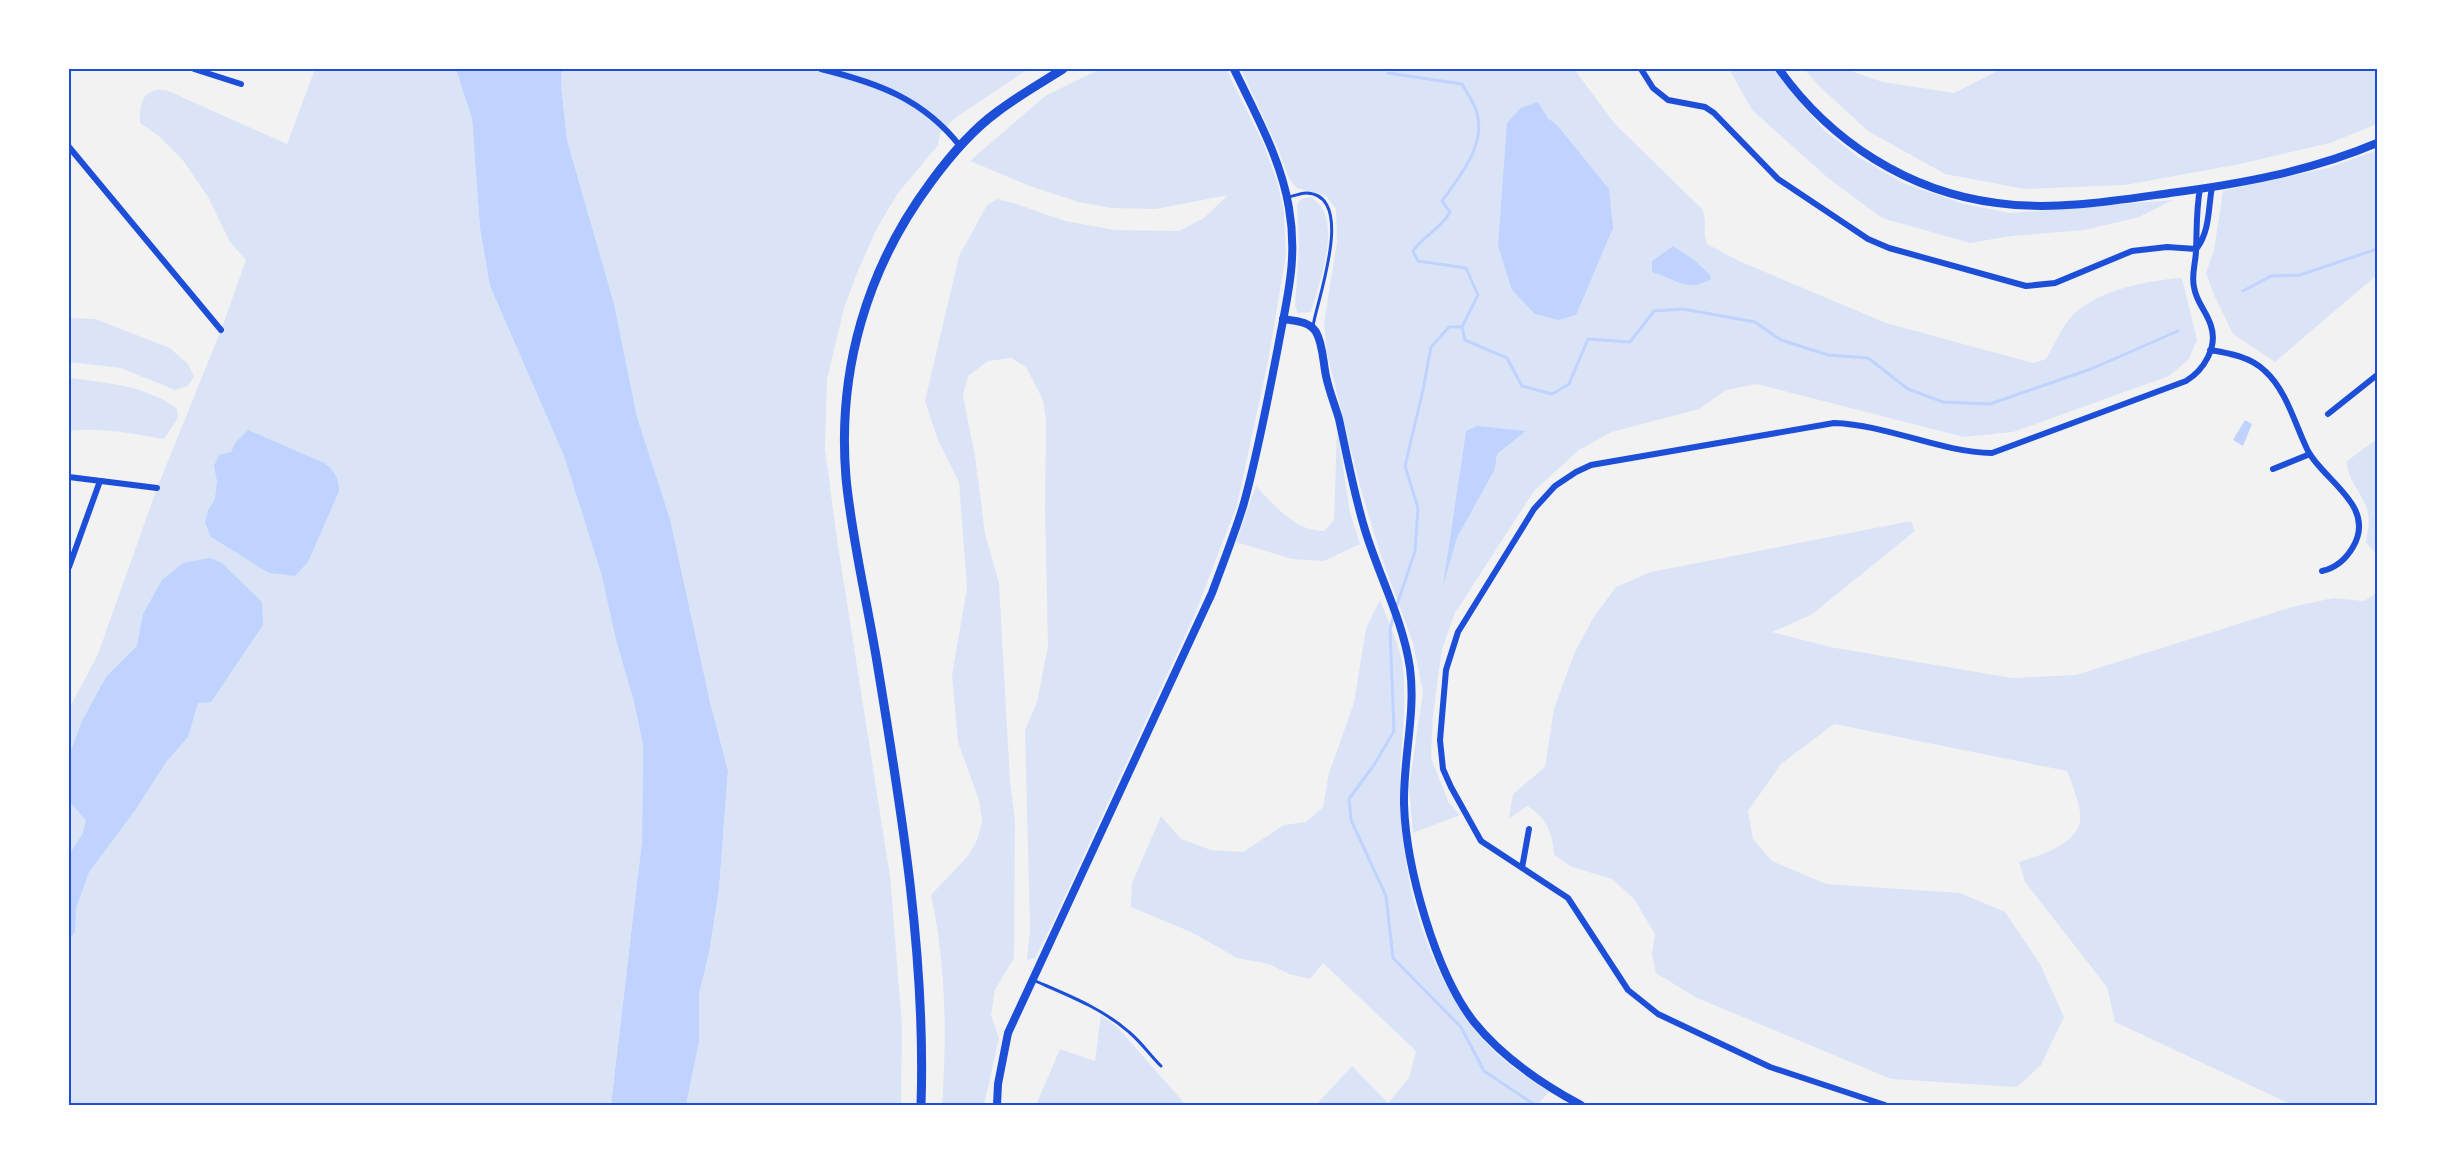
<svg xmlns="http://www.w3.org/2000/svg" width="2446" height="1174" font-family="'Roboto Serif',serif">
<rect width="100%" height="100%" fill="#f2f2f2"/>
<path fill="#dbe4f7" fill-rule="evenodd" d="M315 69H456L472 119 480 228 490 286 564 456 601 573 616 640 634 702 643 745 642 841 611 1105H69V709L98 654 157 488 221 330 246 260 230 242 208 197 182 159 160 137 140 123C139 103 143 87 166 90L287 144Z
M562 69H1028L955 118 940 134 938 145 898 193 877 228 857 273 844 308 827 379 825 449 837 539 890 876 902 1025 901 1105H686L699 1042V994L709 953 719 889 728 771 710 702 670 519 637 417 614 304 567 140 561 85Z
M1100 69H1226L1263 143 1277 181 1284 212 1286 255 1268 361 1237 505 1195 614 1053 922 1035 958 1027 960 1030 928 1025 730 1037 702 1048 646 1045 511 1046 420 1043 400 1026 367 1011 358 988 361 968 376 963 396 975 456 985 534 999 583 1010 781 1015 821 1014 958 995 990 991 1015 999 1038 984 1105H942C947 1034 946 965 931 895L968 856 977 840 982 822 979 800 958 742 952 675 967 588 959 482 938 440 925 401 959 256 987 205 997 199 1016 204 1065 221 1115 230 1179 231 1204 218 1228 195 1156 209 1111 208 1079 202 1030 186 970 161 1045 96Z
M1241 69H1574L1615 124 1702 209C1708 223 1702 230 1707 244L1739 261 1886 323 2033 363 2046 359C2055 344 2063 323 2076 312 2105 288 2146 281 2182 278L2197 340 2189 359 2169 376 2013 432 1964 437 1757 384 1726 390 1699 409 1612 432 1579 450 1534 491 1455 613 1442 649 1433 715 1431 758 1449 803 1460 815 1413 833 1409 787 1423 692 1413 643 1381 556 1360 486 1327 353 1324 323 1337 242 1336 209 1326 196 1297 188 1289 179 1279 151ZM1538 102 1548 118 1558 126 1609 189 1507 123ZM1673 246 1693 259 1662 275 1652 272V261ZM1466 431 1525 432 1497 454 1495 469 1457 538 1445 579Z
M1729 69H1774L1790 91 1825 131 1858 157 1903 183 1964 204 2010 213 2173 200 2139 217 2085 230 2011 236 1970 243 1882 218 1828 178 1752 110Z
M1804 69H1845L1883 82 1954 93 2001 69H2377V124L2330 143 2240 164 2125 185 2025 189 1945 174 1868 131 1818 85Z
M2377 150V275L2275 362 2233 334 2214 295 2206 273 2214 250 2223 191 2328 168Z
M1310 197C1345 215 1320 282 1311 312L1298 313 1295 306 1299 248 1297 205 1301 199Z
M69 318 95 319 170 348 188 364 194 376 188 386 175 390 121 368 69 362Z
M72 378C109 384 146 385 177 409L178 418 164 439C132 434 102 427 69 431V379Z
M1337 430 1350 512 1360 544 1324 561 1292 559 1236 542 1256 486C1274 505 1296 532 1324 531L1334 520Z
M2377 439V562L2375 552 2366 543C2367 534 2370 523 2368 514 2365 494 2347 483 2347 461Z
M1911 521 1915 531 1811 615 1772 632 1830 647 2012 678 2076 675 2292 607 2333 598 2364 601 2377 593V1105H2292L2115 1022 2107 987 2025 882 2019 862C2040 855 2085 843 2080 812 2078 799 2072 784 2067 771L1834 724 1781 764 1748 811 1753 839 1772 861 1826 884 1960 893 2005 912 2040 964 2064 1017 2041 1065 2017 1087 1891 1079 1695 997 1656 973 1652 955 1655 934 1634 899 1612 879 1572 867 1554 855C1553 833 1546 817 1527 806L1509 819 1513 794 1545 767 1554 709 1574 654 1593 618 1616 587 1651 572Z
M1380 600C1388 622 1401 646 1403 669 1408 707 1399 753 1400 792 1401 879 1425 971 1482 1038 1500 1060 1526 1077 1549 1092L1537 1105H1316L1352 1066 1388 1103 1409 1078 1416 1051 1323 963 1310 979 1289 974 1269 964 1237 958 1191 932 1131 907 1132 883 1161 816 1181 839 1211 850 1243 852 1284 825 1306 822 1323 807 1329 773 1354 703 1366 628Z
M1101 1015 1119 1029 1186 1105H1036L1060 1049 1095 1061Z"/>
<path fill="#bfd3fe" d="M456 69H562L561 85 567 140 614 304 637 417 670 519 710 702 728 771 719 889 709 953 699 994V1042L686 1105H611L642 841 643 745 634 702 616 640 601 573 564 456 490 286 480 228 472 119Z
M1538 102 1548 118 1558 126 1609 189 1613 228 1576 315 1558 320 1535 314 1512 290 1498 246 1507 123 1521 108Z
M1673 246 1693 259 1710 275 1711 279C1688 293 1675 279 1652 272V261Z
M2245 420 2252 424 2243 446 2233 440Z
M1477 426 1526 431 1497 454 1495 469 1457 538 1443 586 1466 431Z
M248 430 324 463C335 471 339 478 339 491L308 562 295 576 269 573 211 537 205 523 208 510 215 499 217 481 214 466 219 455 231 452 236 442Z
M210 558 222 563 262 602 263 625 211 702 198 703 188 737 166 762 136 809 89 872 76 908 75 932 69 939V855L83 833 86 820 69 801V756L82 721 106 677 137 646 143 614 162 580 183 563Z"/>
<g fill="none" stroke-linecap="round" stroke-linejoin="round">
<path stroke="#bfd3fe" stroke-width="3" d="M1388 73 1462 84C1467 93 1473 101 1476 110 1488 143 1460 176 1442 201L1450 212C1442 228 1424 235 1413 251L1418 261 1466 268 1478 295 1462 327H1449L1431 347 1423 390 1405 466 1418 508 1415 551 1396 608
M2243 291 2271 276 2300 275 2377 249
M1462 327 1465 340 1507 358 1522 386 1552 394 1569 384 1588 339 1630 342 1654 311 1683 309 1755 322 1781 340 1828 355 1868 358 1908 389 1943 402 1990 404 2091 369 2178 331
M1394 615 1390 629 1394 731 1374 765 1349 799 1351 820 1386 896 1393 958 1461 1027 1484 1071 1535 1105"/>
<path stroke="#1d4ed8" stroke-width="3" d="M1288 197C1294 196 1301 193 1306 193 1357 194 1317 300 1313 326
M1033 980C1065 994 1102 1008 1129 1032 1141 1042 1150 1055 1161 1066"/>
<path stroke="#1d4ed8" stroke-width="6" d="M194 69 241 84
M821 69C878 83 923 99 960 146
M1641 69 1653 88 1668 100 1705 107 1714 113 1778 179 1868 239 1889 248 2026 286 2055 283 2132 251 2167 247 2196 249
M69 147 221 330
M2197 248C2210 230 2208 209 2212 187
M2210 350C2229 353 2251 357 2265 371 2287 391 2295 425 2308 451 2324 481 2377 506 2353 547 2346 559 2336 568 2322 571
M2328 414 2377 375
M2273 469 2310 454
M69 477 157 488
M69 567 100 481
M1522 868 1529 829
M1885 1105 1770 1067 1658 1014 1628 990 1568 898 1481 841 1451 787 1443 769 1440 740 1446 670 1458 632 1534 509 1555 486 1576 472 1591 465 1834 423C1889 425 1939 452 1992 453L2186 381C2204 370 2218 347 2211 326 2207 312 2196 302 2194 287 2191 275 2196 262 2196 250 2197 230 2196 210 2200 189"/>
<path stroke="#1d4ed8" stroke-width="8" d="M1283 319C1295 321 1309 321 1316 332 1323 344 1323 362 1326 376 1329 391 1335 405 1339 419 1347 456 1354 494 1365 530 1379 576 1403 620 1410 668 1416 713 1403 759 1404 804 1406 867 1435 972 1474 1022 1502 1057 1542 1084 1581 1105"/>
<path stroke="#1d4ed8" stroke-width="8" d="M1779 69C1831 142 1909 192 1997 203 2054 211 2113 201 2170 193 2240 184 2311 171 2377 143
M997 1105 998 1084 1008 1033 1212 593C1223 563 1235 533 1244 503 1258 452 1268 399 1278 347 1287 297 1298 260 1289 208 1281 159 1255 113 1234 69"/>
<path stroke="#1d4ed8" stroke-width="9" d="M921 1105C926 957 901 808 877 662 867 601 852 540 846 478 837 370 867 268 931 182 950 156 971 131 997 112 1018 96 1041 83 1063 69"/>
</g>
<rect width="2446" height="1174" fill="none" stroke="#ffffff" stroke-width="141"/>
<rect x="70" y="70" width="2306" height="1034" fill="none" stroke="#1d4ed8" stroke-width="2"/>
</svg>
